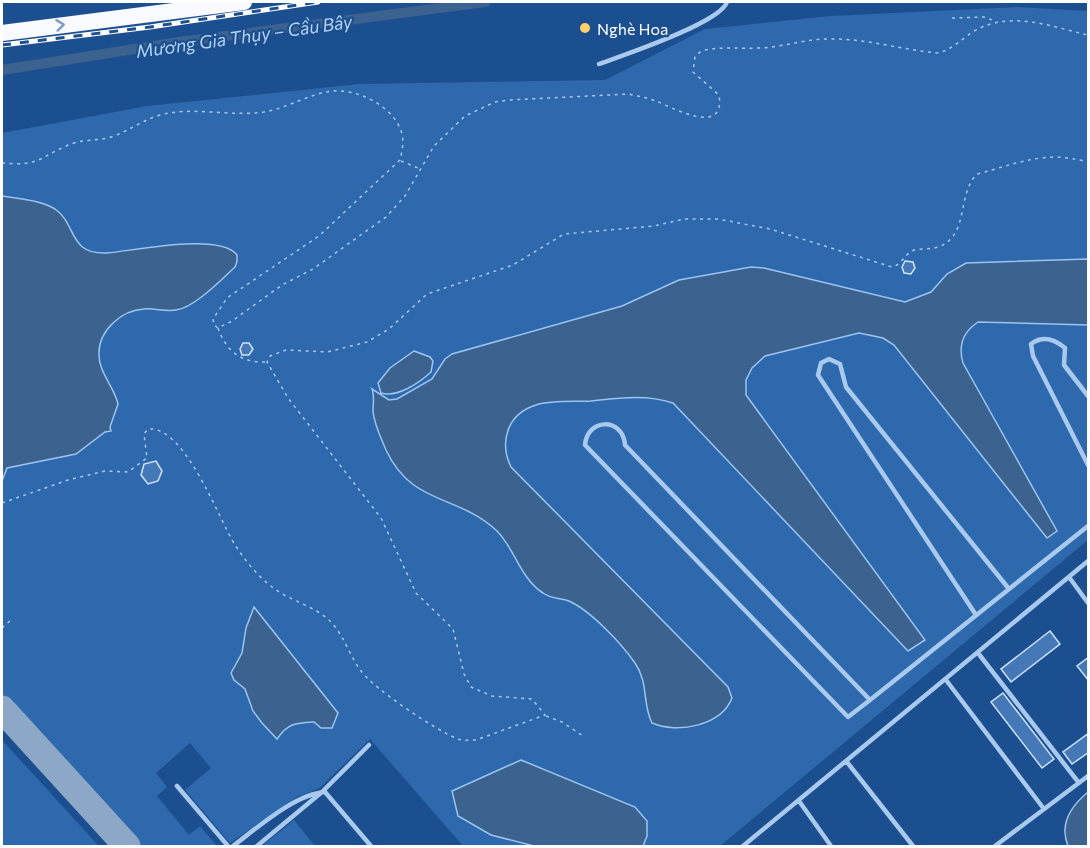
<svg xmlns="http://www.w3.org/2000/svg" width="1090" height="848" font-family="Commissioner,sans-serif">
<rect width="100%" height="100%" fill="#1b4f8f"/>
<path fill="#2e69ad" d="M1018 7 1088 11V540L720 846H463L370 739 320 788 297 797 230 843 185 790 211 768 190 743 156 773 167 787 157 796 189 835 200 826 217 846H134L2 702V133L147 106 360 84 605 80 705 29 831 16Z
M2 740 97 844 98 846H2Z
M294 820 315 846H262Z"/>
<path fill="#3c6290" stroke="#9cc4f0" stroke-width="1.5" d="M2 196C19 199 40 200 55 209 77 224 68 255 107 253 133 251 220 232 237 255 237 259 238 264 234 268 222 279 194 308 176 310 166 312 154 308 144 309 122 310 99 330 99 353 98 372 114 386 118 404L110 427 111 431 105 432 76 454 7 468 2 481Z
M1088 259V325L978 322C963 332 958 346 963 363L1057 531 1047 538 894 345 883 338 859 333 765 356 752 368 746 380V395L925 640 908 651 673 403C646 394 619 398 591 401 574 402 552 400 536 405 507 414 499 442 511 467L728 687 732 698C721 726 677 734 652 723 642 704 649 683 635 663 621 643 591 611 569 601 560 598 551 599 543 593 520 578 515 549 497 531 458 494 412 506 386 450 381 438 374 424 373 411 373 403 375 396 372 389L389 400 397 399 432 379 445 359 452 354 622 306 679 280 751 267 764 268 905 302 931 292 947 274 966 263Z
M414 351 430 357 433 361 431 372C419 383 397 398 381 393L378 383 390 368Z
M254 607 338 713 332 728H321L314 722C296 723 288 723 277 739L262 723 253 711 245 689 234 680 231 673 242 653 246 628Z
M521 760 635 807 647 821V836L643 846H534L491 835 458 816 452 791Z
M1088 792V846H1068C1059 824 1071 806 1088 792Z"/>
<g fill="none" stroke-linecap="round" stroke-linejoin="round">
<path stroke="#3c6290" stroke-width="10" d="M2 70 179 42 486 2"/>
<path stroke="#8da7c7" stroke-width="27" d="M2 709 127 846"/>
</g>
<path fill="#4478b7" stroke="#cfe3fa" stroke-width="1.5" d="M905 261 913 262 915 268 911 274 904 273 902 267Z
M243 343H249L253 349 249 355H242L240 349Z
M156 461 162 471 158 481 148 484 141 475 144 464Z
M1050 631 1060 644 1011 682 1001 669Z
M1089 657V681L1077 666Z
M1003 693 1054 759 1042 768 991 702Z
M1089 733V752L1072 764 1063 752Z"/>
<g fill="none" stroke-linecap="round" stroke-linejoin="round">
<path stroke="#a9c9ee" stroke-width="1.5" stroke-dasharray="3 4.5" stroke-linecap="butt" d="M952 18 984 17 995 21
M401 161 418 168
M2 163C43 167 40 155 74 143 87 139 101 141 114 136 130 130 143 120 160 115 194 106 229 117 264 112 288 108 308 94 333 91 359 89 395 107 402 134 404 143 402 152 400 160L319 236 227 298 213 319 214 325 218 328 232 321 282 285 313 269 386 217 405 196 434 146 465 116 495 102 509 100 628 94C638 96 647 98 656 101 673 108 726 137 719 95L693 72 695 57 701 51C721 46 739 49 760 48 783 47 805 39 828 39 866 38 901 50 938 53 953 50 964 36 978 29 1014 11 1052 27 1088 35
M218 328C226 351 241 363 266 362
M2 503 68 480 105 471 128 472 147 458 144 434 148 429C185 425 219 520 235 545 249 566 264 584 286 596 300 603 319 610 330 621 344 635 349 655 361 671 374 689 437 731 458 739 464 741 470 740 476 740L545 715 532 699 492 696 471 687 464 674 453 629 416 593 381 518 288 398 267 362 270 356 286 350 327 352 367 342 389 329 427 294 513 265 564 234 654 226 684 219H718L770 229 892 267C903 264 904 254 914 250 922 248 932 250 941 246 969 233 957 194 977 174 1020 163 1044 150 1088 162
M2 628 13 618
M546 716 562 722 583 736"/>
<path stroke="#a9c9ee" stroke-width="4.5" d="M599 64C624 55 720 23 727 2
M1088 396 1064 365 1065 348C1054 339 1043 335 1031 344L1033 356 1088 465
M1069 577 1088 603
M976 615 818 375 821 363 829 359 840 364 846 387 1009 589
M978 653 1079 783
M946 680 1044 809
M870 700 625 445C623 417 587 418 585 445L848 717 870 700 1088 526
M847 762 913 846
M177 786 228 846
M799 801 831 846
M233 846C257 828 295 794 325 792L371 846
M257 846 322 792 369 745
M743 846 1088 561
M995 846 1088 776"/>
<path stroke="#f8faff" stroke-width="16" d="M2 33 244 2"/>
<defs>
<path id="rail" d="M2 45 150 27 318 2"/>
</defs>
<use href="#rail" stroke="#fff" stroke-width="5"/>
<use href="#rail" stroke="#1b4f8f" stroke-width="3" stroke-dasharray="9" stroke-linecap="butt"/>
</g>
<defs><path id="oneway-chevron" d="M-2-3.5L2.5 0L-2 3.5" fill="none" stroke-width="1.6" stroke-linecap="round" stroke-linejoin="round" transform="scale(1.5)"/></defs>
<use stroke="#7e9cc1" href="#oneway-chevron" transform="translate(60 25) rotate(-7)"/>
<circle fill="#ffd166" stroke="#1b4f8f" stroke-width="2" cx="585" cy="28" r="6"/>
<g text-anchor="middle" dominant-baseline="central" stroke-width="4.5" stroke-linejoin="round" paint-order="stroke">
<g font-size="16" fill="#fff" stroke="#1b4f8f" text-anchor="start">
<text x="597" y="28">Nghè Hoa</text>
</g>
<g font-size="18" font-style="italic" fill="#b5d3f5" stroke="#1b4f8f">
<text transform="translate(244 36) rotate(-8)">Mương Gia Thụy – Cầu Bây</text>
</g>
</g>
<rect width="1090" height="848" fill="none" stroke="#ffffff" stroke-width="6"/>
</svg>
